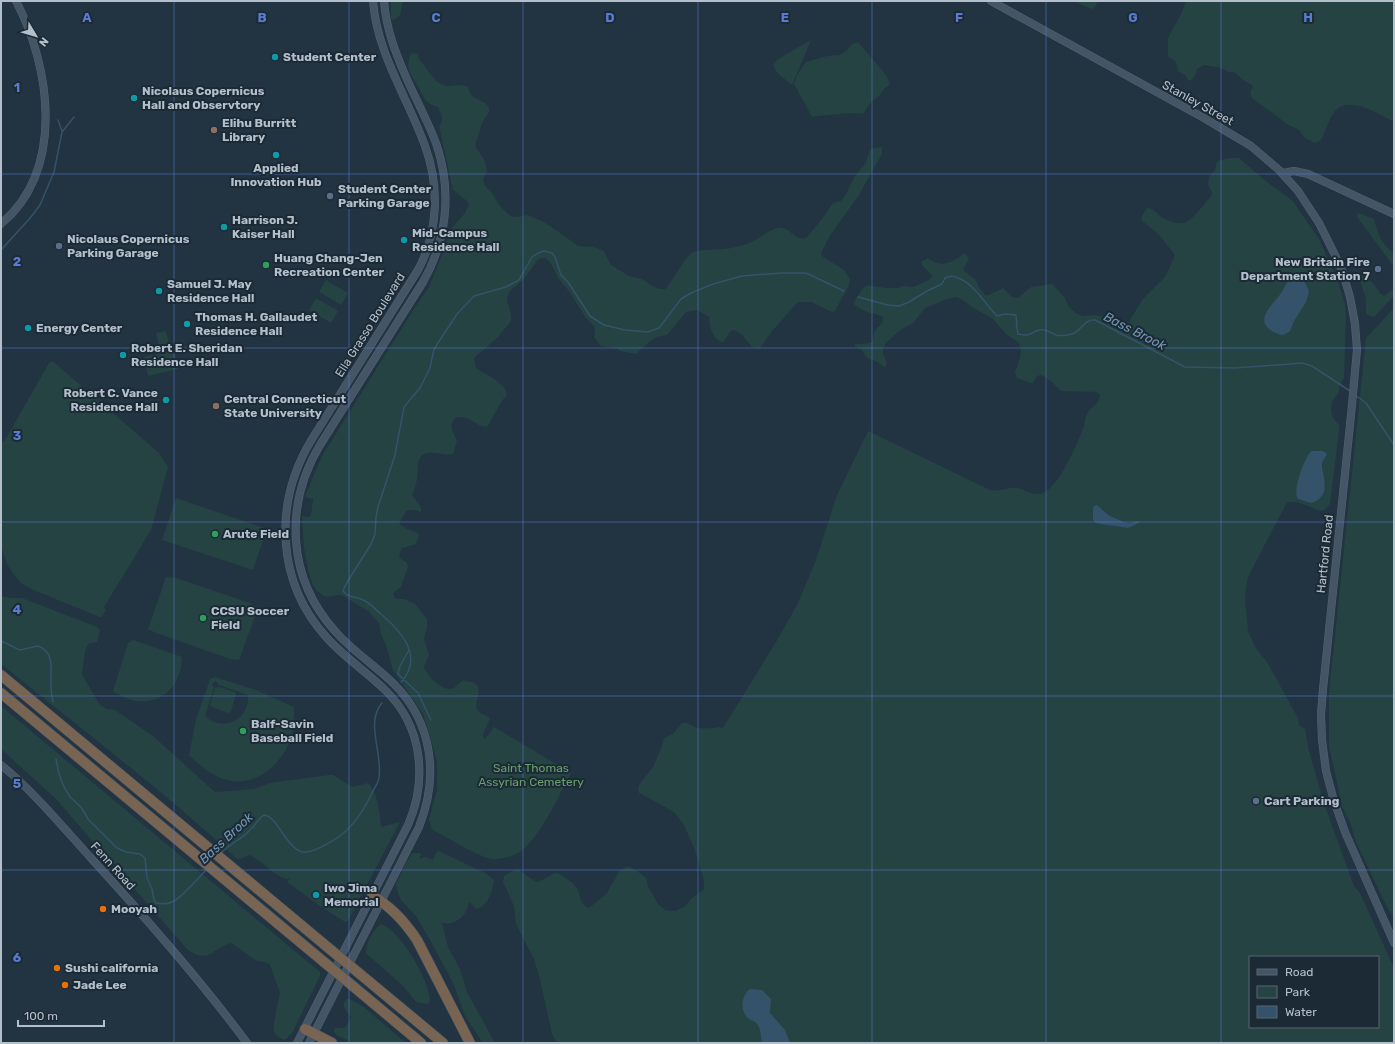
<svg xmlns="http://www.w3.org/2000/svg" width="1395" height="1044" font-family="Rubik,sans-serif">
<rect width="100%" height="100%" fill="#223442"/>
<path fill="#244342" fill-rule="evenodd" d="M391 1H403L400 15 394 20 391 19Z
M1077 1H1098L1095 7 1092 9 1078 3Z
M1186 1H1394V122C1379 114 1350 96 1336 110 1330 115 1325 134 1320 141L1315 143 1305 138 1299 130 1287 124 1252 98 1250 93 1253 86 1250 84 1243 80 1234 72H1228L1221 68 1204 65 1197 69C1196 73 1194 80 1189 81L1185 75 1178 71C1176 59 1176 63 1168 56V38L1181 14Z
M811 40 792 85C786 80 776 74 773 65L778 59Z
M858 42 886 75 890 84 884 89 879 96 871 102 863 114 853 113 817 116 812 117 794 84 797 75 806 62 827 56 840 55 846 51 852 44Z
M412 53 418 54 419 59 436 81C439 83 444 86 448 86 455 86 461 83 468 87 472 105 490 97 489 112L482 123 475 146 485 161 487 171 483 179 485 186 493 194 498 204 509 215 512 217H516L527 215 542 221 562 234 578 246 593 247 604 251 611 265 629 276 642 279 654 287 661 289H665L668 286 685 260 693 252C708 248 724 251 740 246 745 245 752 242 757 239 764 235 770 229 779 228 790 226 795 242 806 238L822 219 833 203 841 201 846 194 855 176 865 164 870 150 874 148 882 147V154L859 195 831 234 821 253 822 256 844 270 850 279 849 285 835 311 832 312 811 302H798L773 330 760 348 752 347 741 334 735 330 731 331 723 342H721C712 337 710 328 709 317L697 310 686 312 667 335 656 337 642 348 636 354 620 351 616 348 601 346 594 337 595 329 594 326 586 318 569 291 559 279 550 262 545 258H542L538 260 523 280 509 292 507 299 511 315V321L498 337 474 358 476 368C485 374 506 383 507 395L501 402 488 426C476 429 471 413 455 418 448 428 453 431 457 441L453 454C445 456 436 452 428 453 415 454 419 471 417 479 416 485 414 490 412 495 415 502 422 503 421 512L415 510H407L399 523 405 528 416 532 419 535 416 544 402 548 399 555 401 559 407 563 408 567 401 587 393 593 395 599H404L415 604 427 619V627L424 639 429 655 424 667C428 676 443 693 454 688 457 686 460 682 464 680 467 682 474 682 476 684 483 690 474 702 477 709 479 714 486 715 490 718L483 735 484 740 494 727 571 773C560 794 542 832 525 848 516 856 499 861 488 858 469 852 451 839 433 830L431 827 429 819 437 790V762L430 736 423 714 393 670 386 645 381 634 379 623 368 611 343 596 339 595 327 597 324 596 317 591 313 585 309 574 304 548 302 518V516L309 517 311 515 313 499 306 497 305 496 322 456 412 312 429 287 444 250 451 229 465 213 469 205 468 202 453 190 439 126C445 119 441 115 438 107L430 104 426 101 409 71 408 65 410 56Z
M1230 158H1239L1262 178 1293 201 1320 241 1339 285 1345 304 1346 315 1344 378 1339 386V392L1332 402 1331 410 1333 418 1339 425V431L1330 504 1324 510 1320 511C1311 507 1297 500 1287 502L1250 573 1247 581 1245 597 1248 632 1257 650 1267 662 1298 718 1299 725 1305 729 1309 751 1325 806 1354 886 1360 893 1394 968V1043H557L552 1034 540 979 534 959 516 924 514 906 503 882 504 876 512 871 518 869 530 878 537 882C545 880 551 873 558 873 563 877 572 881 576 887 581 894 579 905 589 908L607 893 620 870 626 867H630L640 873 646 878 648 886 658 904 665 910 675 911 684 907 692 898 704 889V881L695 850 683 823 674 812 639 793 638 789 639 785 653 767 662 746 664 738 673 734 682 723C688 722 691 726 697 728 705 729 712 728 720 727L723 728 779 637 798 603 816 560 837 495 868 431 990 490C994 490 998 491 1002 490 1006 489 1012 487 1017 488 1026 489 1033 497 1043 493 1060 485 1076 446 1083 429 1085 424 1085 418 1087 414 1091 406 1100 404 1100 394L1096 392 1061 391 1051 381 1041 375 1037 376 1033 383H1031L1017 378 1015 373 1020 358 1021 350 1019 343 1006 334 993 319 972 307 963 300 956 297 944 300 925 308 913 323 900 330 887 342 883 348V354L887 363 886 367H884L876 361 867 358 862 350 855 346V344H865L872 342C873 338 873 334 875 331 878 325 884 325 883 317 874 313 859 311 853 303L861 291 867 285 886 288H899L903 286 913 287 929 280 933 276 922 265 921 262 928 258C941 269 952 262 964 254H966L969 259 963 270 976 280 979 287 985 295H989L1003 288 1012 297 1018 298 1031 287 1052 284 1065 298 1069 307 1077 314 1083 316 1096 315 1105 318 1124 331H1126L1131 318 1143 299 1166 276 1175 255 1159 235 1141 220 1142 216 1147 208C1154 208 1157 214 1163 218 1168 221 1178 224 1184 223 1192 221 1206 202 1211 196L1212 192 1208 185 1209 177 1215 170 1217 161ZM1311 451H1323L1324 459 1322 466 1324 478 1311 503 1298 499 1307 458ZM1093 508 1103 509 1110 516 1129 523 1138 521 1128 528 1093 522ZM1250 957H1378V1027H1250Z
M1358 213 1374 219C1378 234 1381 244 1394 253V267L1358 218 1357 214Z
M1361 273 1374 284 1380 293 1384 296 1394 288V296L1375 316 1373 317 1366 314V299L1358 275Z
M326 280 348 293 341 305 319 292Z
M316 298 338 311 331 323 309 310Z
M1394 308V919L1385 903 1356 842 1350 822 1342 806 1329 746V693L1366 338Z
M166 331 170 349 160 351 156 333Z
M174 350 178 369 148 376 144 357Z
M52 361 55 363 159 453 168 467 151 530 104 607 106 610 102 617H100L31 589 21 583 12 572 7 564 1 546V443L5 440 49 363Z
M176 498 267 529 253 570 162 540Z
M166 577 176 578 250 603 258 608 239 660 230 659 156 633 148 629Z
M1 596 11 598H22L97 627 100 630 97 642 89 643 85 651 82 674 84 678 100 705 107 709 115 710 153 736 215 792 255 789 269 783 329 775H333L352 787 368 783C377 790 381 818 381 827L400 822 348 921 345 922 320 906 287 882 290 879C278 880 262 860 249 855L240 859 236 858C161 789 80 728 1 664Z
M133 640 182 657C181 697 145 714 113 691L128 643Z
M215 677 256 690 294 707C294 717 294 726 292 735 284 762 257 788 227 780 212 776 199 765 189 755L196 720 210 679ZM216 681 219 685 248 695C250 720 223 733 205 716L214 688 212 684Z
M219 687 235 692 236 695 231 711 228 713 212 707 210 704 215 688Z
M1 706 320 972V976L292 1033 285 1040 278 1037 274 1032V1022L280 993 270 965 267 963 255 960 232 943C213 947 209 966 187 949L55 798 1 749Z
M437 851H439L487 874 494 880C493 890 487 908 476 909L469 902C467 916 455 926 442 923L448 947 460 969 467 992 495 1043H483L465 1016 453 983 430 940 416 916 401 900 396 887V884L407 861 413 853H420L421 855 419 859 425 857 433 860Z
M381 924C401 931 430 981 430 1001L428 1004 416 1002 404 987 366 953C365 944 374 929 381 924Z
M348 998 364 1007 406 1043H353L336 1035 334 1031 335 1028H345L350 1020 351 1016C345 1011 340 1004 348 998Z"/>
<path fill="#34536a" d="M1294 277C1303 278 1307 284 1309 292L1306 302 1294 321 1290 331C1285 335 1282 336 1276 333 1253 323 1269 308 1279 296 1285 289 1286 280 1294 277Z
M1311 451H1323L1327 454C1325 458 1322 461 1322 466 1322 470 1324 474 1324 478 1326 491 1324 499 1311 503L1298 499C1292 490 1304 460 1311 451Z
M1097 505 1110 516 1125 522 1129 523 1138 521 1140 522 1135 525 1128 528 1095 523 1093 520V508L1094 506Z
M750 989 762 990 771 999 770 1013 785 1030 790 1043H762C761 1038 761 1032 759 1027 755 1019 751 1022 747 1017 740 1010 741 996 750 989Z"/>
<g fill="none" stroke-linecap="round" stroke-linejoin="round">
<path stroke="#34536a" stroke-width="1.5" d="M58 120 62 131
M1 250 31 217 40 205 54 172 62 132 74 117
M858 297 888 305 899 306 909 302 927 291 942 284 945 278 952 276C974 281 982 301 997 316L1005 314 1016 315C1017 322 1016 327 1018 334 1031 337 1029 333 1039 330 1045 328 1051 333 1056 335 1060 336 1068 335 1072 334 1081 331 1084 319 1095 320L1185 367 1235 368 1302 363 1312 366 1350 391
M1355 395 1366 403 1394 445
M1 641 20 650 38 646C56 653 50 670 51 685 51 691 52 696 53 702
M409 650 400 666 398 674 418 693 431 720
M401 682C424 657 402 632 382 615 376 610 371 604 365 601 358 596 349 599 343 591L346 584 371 544 375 534 376 517 378 507 395 455 404 407 420 388 430 368 434 349 457 314 474 296 506 287 519 280 532 257 538 253 544 251 552 253 555 257 561 275 568 282 590 316 604 325 625 330 648 332 659 328 681 299 691 293 713 284 742 276 781 273H806L844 291
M56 759 59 774 64 787 70 797 81 807 88 819 117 848 126 852 140 854 145 858 147 878 152 889 154 900 156 903C161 904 168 904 172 902 182 898 199 877 207 869
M221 853C230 843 243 839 251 829 256 825 258 818 264 815 278 816 287 850 303 852 310 853 317 849 323 846 349 834 361 816 373 791 375 787 379 782 379 777 383 755 365 722 382 703"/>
<defs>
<path id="secondary" d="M991 1 1204 118 1251 146 1279 170 1298 191 1319 223 1335 255 1343 273 1350 297 1355 324 1357 350 1351 415 1323 689 1321 714 1322 740 1326 771 1334 801 1345 832 1394 943
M1283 173 1294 171 1308 174 1394 214
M1 224C65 170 51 68 16 1
M1 765C34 792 61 825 90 857 145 917 199 978 247 1043
M297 1043 408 825C428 779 422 726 386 691 367 672 345 658 327 638 276 582 273 503 312 439L418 270C438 233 440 187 425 146 408 98 377 54 373 1
M309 1043 419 827C439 777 433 723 394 684 375 665 352 651 335 631 287 578 284 505 320 445L423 282C447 240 452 192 437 146 429 123 416 100 406 77 395 52 386 28 384 1"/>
<path id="highway" d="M1 675 331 950
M1 693 324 962
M372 896C391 906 405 922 417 940L470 1043
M360 974 443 1043
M354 987 421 1043
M305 1029 332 1043"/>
</defs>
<use href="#secondary" stroke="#55636f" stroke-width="8"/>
<use href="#highway" stroke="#42505c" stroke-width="11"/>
<use href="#secondary" stroke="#445565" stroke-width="7"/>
<use href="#highway" stroke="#786453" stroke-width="10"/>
<defs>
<path id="highway-bridge" d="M331 950 360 974
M324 962 354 987"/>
</defs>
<use href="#highway-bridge" stroke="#42505c" stroke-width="11" stroke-linecap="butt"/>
<use href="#highway-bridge" stroke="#786453" stroke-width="10"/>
</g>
<path fill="none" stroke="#597cd3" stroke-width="1" stroke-opacity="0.55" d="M174 1V1043M349 1V1043M523 1V1043M698 1V1043M872 1V1043M1046 1V1043M1221 1V1043M1 174H1394M1 348H1394M1 522H1394M1 696H1394M1 870H1394"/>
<g fill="#0f9aa8" stroke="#1c2a36" stroke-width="1.5">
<circle cx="275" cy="57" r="4"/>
<circle cx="134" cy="98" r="4"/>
<circle cx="276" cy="155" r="4"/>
<circle cx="224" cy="227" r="4"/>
<circle cx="404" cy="240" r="4"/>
<circle cx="159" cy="291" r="4"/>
<circle cx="187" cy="324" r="4"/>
<circle cx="28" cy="328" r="4"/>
<circle cx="123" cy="355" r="4"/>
<circle cx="166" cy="400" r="4"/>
<circle cx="316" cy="895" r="4"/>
</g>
<g fill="#8d6e63" stroke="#1c2a36" stroke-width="1.5">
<circle cx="214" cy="130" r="4"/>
<circle cx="216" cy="406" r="4"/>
</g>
<g fill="#5c6f8a" stroke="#1c2a36" stroke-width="1.5">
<circle cx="330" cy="196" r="4"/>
<circle cx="59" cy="246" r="4"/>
<circle cx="1378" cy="269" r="4"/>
<circle cx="1256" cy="801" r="4"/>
</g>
<g fill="#2e9e5b" stroke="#1c2a36" stroke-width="1.5">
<circle cx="266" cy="265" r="4"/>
<circle cx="215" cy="534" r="4"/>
<circle cx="203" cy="618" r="4"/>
<circle cx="243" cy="731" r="4"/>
</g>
<g fill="#e8710a" stroke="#1c2a36" stroke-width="1.5">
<circle cx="103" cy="909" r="4"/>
<circle cx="57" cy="968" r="4"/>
<circle cx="65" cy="985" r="4"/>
</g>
<g text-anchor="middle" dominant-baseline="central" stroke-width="4" stroke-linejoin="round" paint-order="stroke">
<g font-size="12" font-weight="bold" fill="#b3c0cc" stroke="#1c2a36" text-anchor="start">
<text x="283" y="57">Student Center</text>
<text x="142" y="91">Nicolaus Copernicus<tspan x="142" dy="14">Hall and Observtory</tspan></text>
<text x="222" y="123">Elihu Burritt<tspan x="222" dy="14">Library</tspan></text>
<text x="276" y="168" text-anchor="middle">Applied<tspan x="276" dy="14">Innovation Hub</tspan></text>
<text x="338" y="189">Student Center<tspan x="338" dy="14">Parking Garage</tspan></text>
<text x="232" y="220">Harrison J.<tspan x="232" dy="14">Kaiser Hall</tspan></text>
<text x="412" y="233">Mid-Campus<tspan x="412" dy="14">Residence Hall</tspan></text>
<text x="67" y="239">Nicolaus Copernicus<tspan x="67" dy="14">Parking Garage</tspan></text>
<text x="274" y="258">Huang Chang-Jen<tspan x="274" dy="14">Recreation Center</tspan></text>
<text x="1370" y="262" text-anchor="end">New Britain Fire<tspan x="1370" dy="14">Department Station 7</tspan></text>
<text x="167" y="284">Samuel J. May<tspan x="167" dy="14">Residence Hall</tspan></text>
<text x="195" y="317">Thomas H. Gallaudet<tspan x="195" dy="14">Residence Hall</tspan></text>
<text x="36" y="328">Energy Center</text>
<text x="131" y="348">Robert E. Sheridan<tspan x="131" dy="14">Residence Hall</tspan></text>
<text x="158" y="393" text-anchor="end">Robert C. Vance<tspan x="158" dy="14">Residence Hall</tspan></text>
<text x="224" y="399">Central Connecticut<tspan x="224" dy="14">State University</tspan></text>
<text x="223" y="534">Arute Field</text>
<text x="211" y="611">CCSU Soccer<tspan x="211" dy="14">Field</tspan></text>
<text x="251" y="724">Balf-Savin<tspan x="251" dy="14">Baseball Field</tspan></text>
<text x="1264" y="801">Cart Parking</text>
<text x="324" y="888">Iwo Jima<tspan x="324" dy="14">Memorial</tspan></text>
<text x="111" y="909">Mooyah</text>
<text x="65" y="968">Sushi california</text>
<text x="73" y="985">Jade Lee</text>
</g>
<g font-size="12" fill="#b3c0cc" stroke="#1c2a36">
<text transform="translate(1198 103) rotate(29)">Stanley Street</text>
<text transform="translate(370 325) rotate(-58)">Ella Grasso Boulevard</text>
<text transform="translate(1325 554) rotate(-84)">Hartford Road</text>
<text transform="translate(113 866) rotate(48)">Fenn Road</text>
</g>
<g font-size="12" fill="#689f6d" stroke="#1c2a36">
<text x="531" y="768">Saint Thomas<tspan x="531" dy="14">Assyrian Cemetery</tspan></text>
</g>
<g font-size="13" font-style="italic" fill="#7096b2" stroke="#1c2a36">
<text transform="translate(1135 331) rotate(27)">Bass Brook</text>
<text transform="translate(226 838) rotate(-43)">Bass Brook</text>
</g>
</g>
<g font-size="13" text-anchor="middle" font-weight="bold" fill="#597cd3" stroke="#1c2a36" stroke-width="4" stroke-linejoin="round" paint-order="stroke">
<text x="87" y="22">A</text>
<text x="262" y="22">B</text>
<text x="436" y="22">C</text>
<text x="610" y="22">D</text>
<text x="785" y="22">E</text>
<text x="959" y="22">F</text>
<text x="1133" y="22">G</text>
<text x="1308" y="22">H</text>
<text x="17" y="92">1</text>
<text x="17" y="266">2</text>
<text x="17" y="440">3</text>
<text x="17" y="614">4</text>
<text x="17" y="788">5</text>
<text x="17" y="962">6</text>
</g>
<rect width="1395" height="1044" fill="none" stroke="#b3c0cc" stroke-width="4"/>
<rect x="1249" y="956" width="130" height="72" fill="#1c2a36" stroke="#586672"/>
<rect x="1257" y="969" width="20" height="6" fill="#445565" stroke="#586672"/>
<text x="1285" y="976" font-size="12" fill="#b3c0cc">Road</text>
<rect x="1257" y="986" width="20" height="12" fill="#244342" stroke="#586672"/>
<text x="1285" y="996" font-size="12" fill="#b3c0cc">Park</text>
<rect x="1257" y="1006" width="20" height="12" fill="#34536a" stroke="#586672"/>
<text x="1285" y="1016" font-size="12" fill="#b3c0cc">Water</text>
<g transform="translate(36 36) rotate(128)" stroke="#1c2a36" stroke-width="3" paint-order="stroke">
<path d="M0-3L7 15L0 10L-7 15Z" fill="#b3c0cc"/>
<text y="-6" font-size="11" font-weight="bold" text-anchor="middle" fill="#b3c0cc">N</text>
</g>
<path d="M18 1020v6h86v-6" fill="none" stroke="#b3c0cc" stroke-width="2"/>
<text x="24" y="1020" font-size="12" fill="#b3c0cc" stroke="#1c2a36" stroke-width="3" paint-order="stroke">100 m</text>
</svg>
